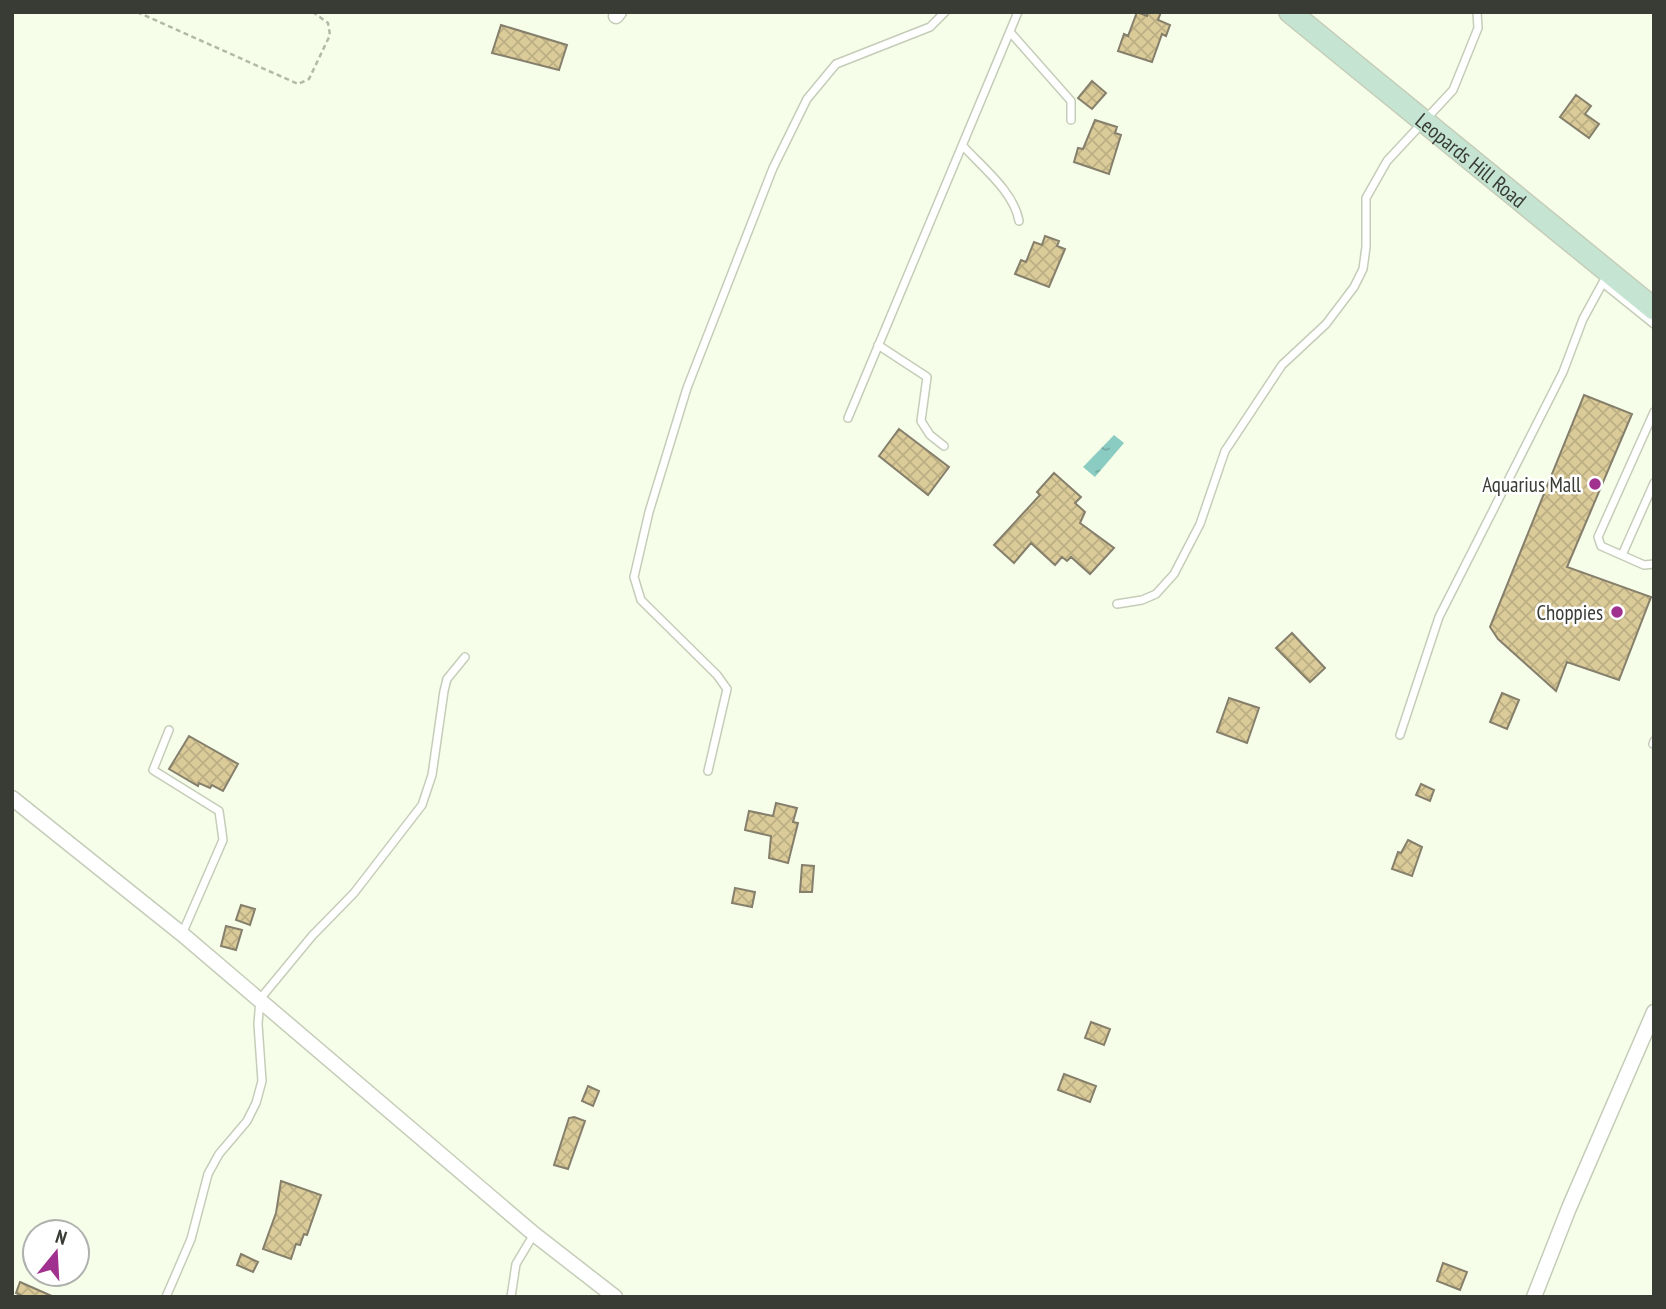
<svg xmlns="http://www.w3.org/2000/svg" width="1666" height="1309" font-family="'PT Sans Narrow',sans-serif">
<defs>
<pattern id="water-ripples" width="26" height="14" patternUnits="userSpaceOnUse" patternTransform="scale(1.75)"><rect width="26" height="14" fill="#8bccc2"/><path d="M2 4q2-2 4 0t4 0M15 11q2-2 4 0t4 0" fill="none" stroke="#73a79e"/></pattern>
<pattern id="building-cross-hatch" width="8" height="8" patternUnits="userSpaceOnUse" patternTransform="scale(1.75)"><rect width="8" height="8" fill="#dacb99"/><path d="M0 0l8 8M0 8l8-8" fill="none" stroke="#bcaf84"/></pattern>
</defs>
<rect width="100%" height="100%" fill="#f6fee9"/>
<path fill="url(#water-ripples)" d="M1114 435 1124 443 1095 477 1083 467Z"/>
<path fill="url(#building-cross-hatch)" stroke="#857f6b" stroke-width="2" d="M1137 12 1147 16 1148 12H1161L1158 20 1170 25 1166 36 1162 34 1152 62 1118 51 1124 34 1128 36Z
M501 25 567 45 559 70 492 53Z
M1092 81 1106 93 1092 109 1078 98Z
M1576 95 1591 106 1585 114 1599 124 1589 138 1560 117Z
M1095 120 1117 127 1115 133 1121 135 1109 174 1074 162 1078 148 1083 149Z
M1045 236 1059 241 1057 246 1065 249 1049 287 1015 274 1021 260 1026 262 1034 242 1042 245Z
M1584 395 1632 414 1567 567 1651 597 1619 680 1567 662 1556 691 1498 639 1490 627Z
M899 429 949 467 928 495 879 456Z
M1054 473 1081 497 1075 503 1085 512 1080 523 1114 548 1090 574 1071 557 1067 561 1062 557 1055 565 1031 543 1014 563 994 545 1040 495 1037 492Z
M1292 633 1325 668 1310 682 1276 648Z
M1502 693 1519 700 1507 729 1490 722Z
M1229 698 1259 708 1247 743 1217 732Z
M189 736 238 764 223 791 212 785 210 788 199 783 198 786 169 769Z
M1421 784 1434 790 1430 801 1416 795Z
M776 803 797 808 793 822 798 823 788 863 769 858 771 836 745 830 749 811 773 816Z
M1408 840 1422 847 1412 876 1392 869 1398 852 1401 853Z
M802 865 814 866 812 892H800Z
M735 888 755 892 752 907 732 903Z
M241 905 255 909 250 925 236 920Z
M226 926 242 930 236 950 221 946Z
M1091 1022 1110 1029 1104 1045 1085 1038Z
M1064 1074 1096 1086 1090 1102 1058 1090Z
M588 1086 599 1091 593 1106 582 1101Z
M574 1117 585 1121 568 1169 554 1165 569 1118Z
M281 1181 321 1195 307 1235 304 1234 300 1245 296 1244 291 1259 263 1249 276 1213Z
M241 1254 258 1262 253 1272 237 1265Z
M1443 1263 1467 1272 1460 1290 1437 1281Z
M20 1282 54 1297H24L16 1293Z"/>
<g fill="none" stroke-linecap="round" stroke-linejoin="round">
<defs>
<path id="service" d="M1010 32 1071 101V120
M964 147C983 168 1014 192 1019 221
M1603 283 1654 324
M878 345 927 377 921 421 930 435 944 446
M1654 412 1598 537 1601 546 1644 565 1654 564
M848 418 1018 12
M1622 555 1654 483
M1117 604 1142 600 1156 594 1174 574 1200 524 1225 451 1282 365 1326 324 1354 287 1363 269 1366 247V198L1387 161 1453 90 1478 28 1477 12
M169 730 153 770 219 811 223 840 182 934
M1400 735 1439 617 1563 372 1583 319 1607 275
M1653 744 1654 741
M708 771 727 689 717 675 641 600 634 577 649 512 687 388 773 168 807 99 836 64 930 27 945 12
M166 1297 191 1239 208 1174 219 1154 247 1121 256 1103 262 1081 258 1024 260 999 312 936 354 893 422 805 432 775 444 691 447 679 465 657
M511 1297 516 1264 534 1234"/>
<path id="minor" d="M616 16 619 12
M12 798 182 934 534 1234 615 1297
M1534 1297 1569 1208 1654 1012"/>
<g id="secondary">
<path id="s1" d="M1290 12 1654 309"/>
</g>
</defs>
<use href="#service" stroke="#c5cdb9" stroke-width="10"/>
<use href="#minor" stroke="#c5cdb9" stroke-width="17"/>
<use href="#secondary" stroke="#c5cdb9" stroke-width="24"/>
<path stroke="#b3b9a9" stroke-width="2.5" stroke-dasharray="5 3.5" stroke-linecap="butt" d="M137 12 298 84 309 79 330 35 328 23 313 12"/>
<use href="#service" stroke="#fff" stroke-width="7"/>
<use href="#minor" stroke="#fff" stroke-width="14"/>
<use href="#secondary" stroke="#c5e5d2" stroke-width="21"/>
</g>
<g fill="#a1318f" stroke="#fff" stroke-width="2.5">
<circle cx="1595" cy="484" r="7"/>
<circle cx="1617" cy="612" r="7"/>
</g>
<g text-anchor="middle" dominant-baseline="central" stroke-width="5" stroke-linejoin="round" paint-order="stroke">
<g font-size="21" fill="#393c34" stroke="#fff">
<text stroke="none"><textPath href="#s1" startOffset="234">Leopards Hill Road</textPath></text>
</g>
<g font-size="21" fill="#393c34" stroke="#fff" text-anchor="end">
<text x="1581" y="484">Aquarius Mall</text>
<text x="1603" y="612">Choppies</text>
</g>
</g>
<rect width="1666" height="1309" fill="none" stroke="#393c34" stroke-width="28"/>
<g transform="translate(56 1253) rotate(18)"><circle r="33" fill="#ffffff" stroke="#b0b1ae" stroke-width="2"/>
<path d="M0-5L12 26L0 18L-12 26Z" fill="#a1318f"/>
<text y="-10" font-size="19" font-weight="bold" text-anchor="middle" fill="#393c34">N</text>
</g>
</svg>
